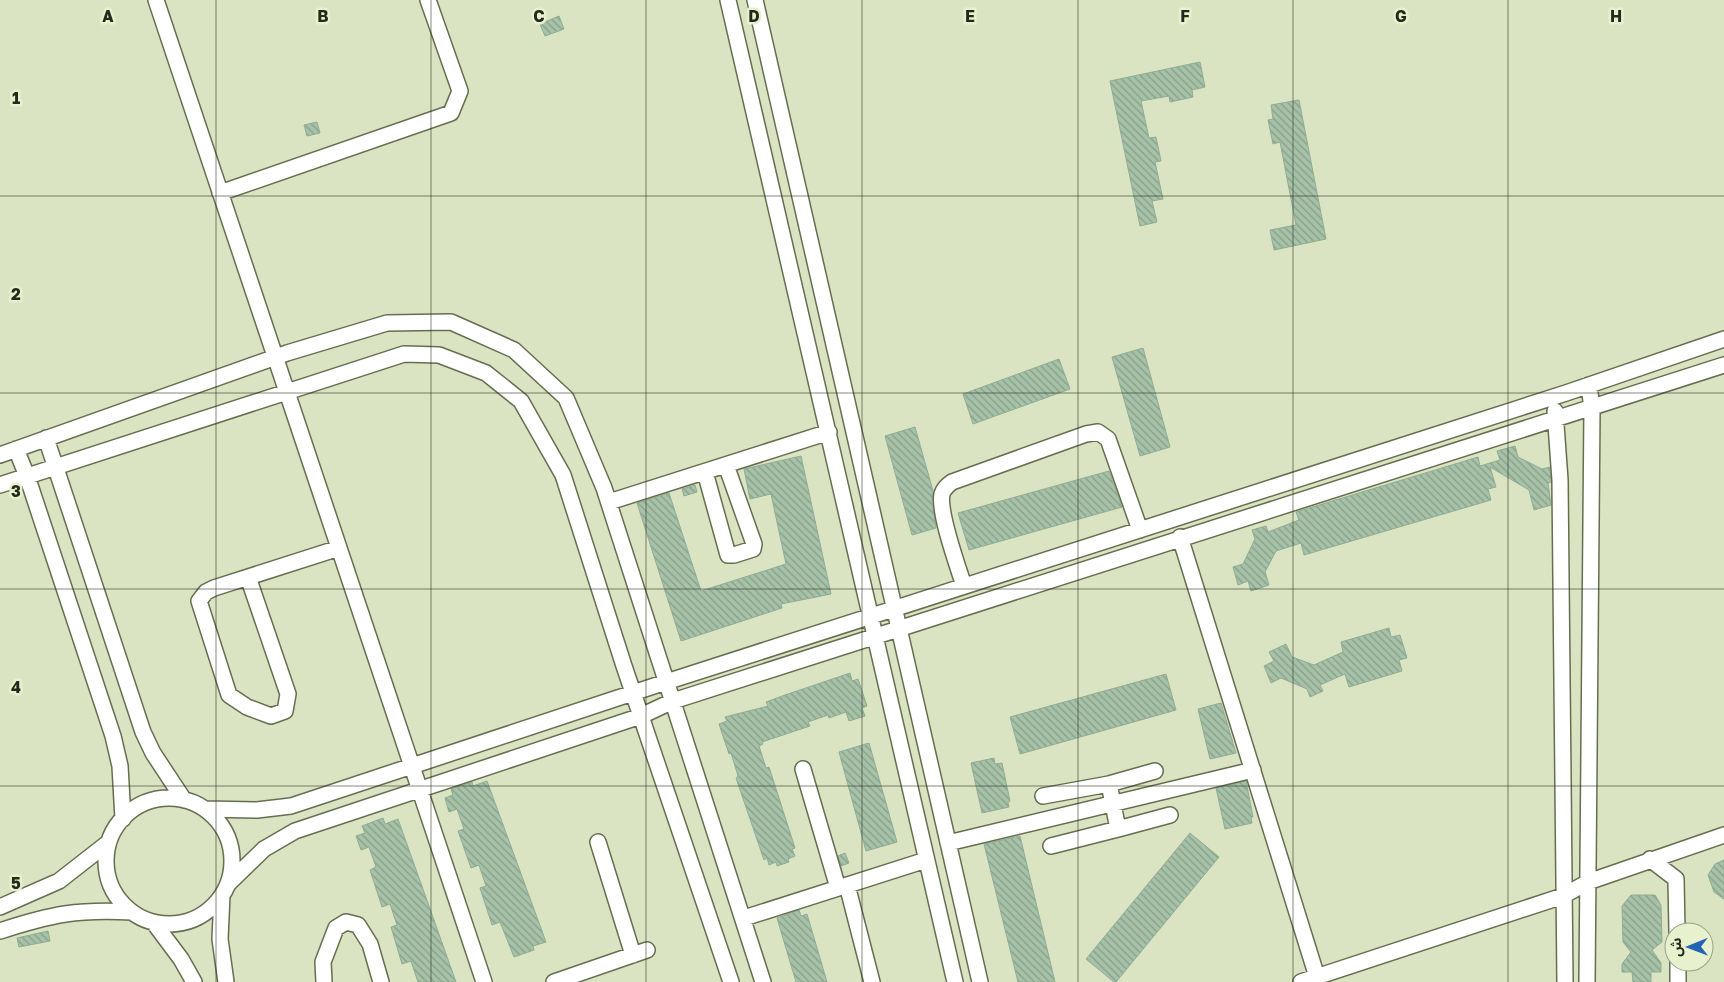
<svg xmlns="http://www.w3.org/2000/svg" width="1724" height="982" font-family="'Golos Text','Noto Sans Arabic',sans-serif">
<defs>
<pattern id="building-back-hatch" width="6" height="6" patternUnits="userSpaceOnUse" patternTransform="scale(1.25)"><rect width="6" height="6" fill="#a6c2a9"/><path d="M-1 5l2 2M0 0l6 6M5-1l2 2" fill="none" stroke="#879e89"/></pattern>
</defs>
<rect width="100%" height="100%" fill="#dae4c2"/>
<path fill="url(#building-back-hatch)" stroke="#91ac93" d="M559 16 564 29 545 36 540 24Z
M1200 62 1205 87 1192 90 1193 97 1170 102 1169 96 1141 101 1149 138 1156 137 1161 161 1155 162 1163 199 1152 201 1157 222 1140 226 1110 81Z
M1299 100 1326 239 1274 250 1270 230 1296 225 1280 142 1273 144 1268 120 1273 119 1271 105Z
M317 122 320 133 307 136 304 125Z
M1143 348 1170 447 1140 456 1112 357Z
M1059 359 1070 389 973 424 963 394Z
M915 427 933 491 932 503 936 528 912 535 885 436Z
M1515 446 1518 457 1542 469 1550 467 1551 482 1548 483 1551 505 1534 510 1529 490 1490 467 1496 487 1488 489 1491 500 1304 555 1301 543 1276 551 1265 572 1269 585 1251 591 1248 581 1238 585 1233 567 1243 564 1255 539 1252 530 1266 526 1268 532 1299 520 1296 512 1478 457 1480 466 1500 460 1497 451Z
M801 456 831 594 781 604 782 608 681 641 637 503 669 493 701 591 786 564 771 494 750 499 744 469Z
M1109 471 1122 507 969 550 958 513Z
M695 485 697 492 684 496 682 489Z
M1389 628 1391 637 1400 635 1407 658 1399 660 1402 671 1349 687 1345 674 1320 685 1323 691 1310 697 1307 689 1281 678 1271 683 1264 666 1274 661 1269 652 1286 644 1292 657 1314 665 1343 652 1341 642Z
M850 673 852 681 858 679 867 706 862 708 865 716 849 721 846 712 829 718 828 715 808 722 810 726 762 742 763 744 759 746 766 768 769 767 795 848 792 849 795 856 788 859 789 862 777 866 776 862 769 865 767 858 764 860 736 778 738 776 731 753 729 754 719 724 727 721 725 717 768 706 766 702 785 695Z
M1166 674 1176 710 1020 754 1010 717Z
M1221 703 1236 753 1210 759 1198 709Z
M869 743 897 842 866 851 839 752Z
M994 758 995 764 1002 763 1010 801 1008 802 1009 807 982 813 971 763Z
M487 781 546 942 533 946 534 950 514 957 500 922 492 925 480 888 486 886 479 865 471 868 458 831 464 829 457 809 449 812 445 798 453 795 451 789 472 782 473 786Z
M1246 781 1253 817H1251L1252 823 1225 829 1216 788Z
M383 818 385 824 398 819 456 982H418L411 961 402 964 391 927 397 925 390 904 382 907 370 870 376 867 369 847 361 850 356 836 365 833 362 826Z
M1190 833 1219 857 1116 982H1114L1086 959Z
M1020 836 1055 982H1018L984 844Z
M845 853 849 863 841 866 838 856Z
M1724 860V899L1714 892 1708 875 1715 864Z
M1631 895H1655L1661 905 1662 942 1652 950 1661 963V972H1651V982H1633L1632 972H1622V964L1631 952 1623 942 1622 906Z
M799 910 801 916 807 914 827 982H796L777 918Z
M48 931 50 941 19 947 17 938Z"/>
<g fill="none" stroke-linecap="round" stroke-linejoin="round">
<defs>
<path id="minor" d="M156 0 484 982
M728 0C805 327 878 655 955 982
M755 0 980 982
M220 193 451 113 460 91 428 0
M1555 411 1560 480 1565 982
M46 438 143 732 153 753 184 800
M16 449 27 476 113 736 120 766 123 819
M0 455 287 353 387 323 451 322 514 350 566 398 604 488 763 982
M705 472 728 555H734L753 549 754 544 726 465
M0 485 404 354 439 355 486 373 521 401 563 475 624 666 731 982
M609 502 829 432
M1180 537 1317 977
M248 577 288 694 285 711 271 716 247 707 229 695 199 601 206 592 214 588 339 548
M964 586C958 567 938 512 942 494 944 488 947 486 952 482L1086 434 1098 432 1108 439 1140 530
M803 769 838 888
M1043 796 1109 784
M106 861a63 63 0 1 1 126 0a63 63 0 1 1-126 0Z
M205 809 257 810 291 806 666 682 1566 393 1724 339
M1118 829 1170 815
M598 842 633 955
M948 843 1253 770
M1051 846 1118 829 1109 784 1155 771
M1650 859 1676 879 1677 932
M229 883 264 849 295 831 641 716 673 701 1724 365
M847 885 872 982
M222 895 220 939 226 982
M0 907 59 881 109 842
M744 918 926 860
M154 923 181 959 194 982
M0 931C52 914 78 909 132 912
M1678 962V982
M324 982 323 962 336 928 346 922 358 925 370 944 381 982
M554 982 647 950
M1301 982 1563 896 1588 882 1724 835
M1587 982 1592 409 1589 385"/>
</defs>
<use href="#minor" stroke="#666e50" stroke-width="18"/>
<use href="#minor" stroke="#fff" stroke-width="15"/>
</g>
<path fill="none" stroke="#25291c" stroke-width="1" stroke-opacity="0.55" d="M216 0V982M431 0V982M646 0V982M862 0V982M1078 0V982M1293 0V982M1508 0V982M0 196H1724M0 393H1724M0 589H1724M0 786H1724"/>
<g font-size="16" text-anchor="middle" font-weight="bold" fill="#25291c" stroke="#e7f1ce" stroke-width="5" stroke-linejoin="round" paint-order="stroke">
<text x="108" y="22">A</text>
<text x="323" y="22">B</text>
<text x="539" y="22">C</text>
<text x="754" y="22">D</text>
<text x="970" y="22">E</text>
<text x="1185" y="22">F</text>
<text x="1401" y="22">G</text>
<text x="1616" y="22">H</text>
<text x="16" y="104">1</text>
<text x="16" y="300">2</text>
<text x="16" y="497">3</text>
<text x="16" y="693">4</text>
<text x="16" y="889">5</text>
</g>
<g transform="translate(1689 947) rotate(269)"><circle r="24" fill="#e7f1ce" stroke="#99a187"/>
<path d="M0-4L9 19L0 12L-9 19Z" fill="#2363b4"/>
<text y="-8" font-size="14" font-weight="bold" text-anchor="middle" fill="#25291c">ش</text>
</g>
</svg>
